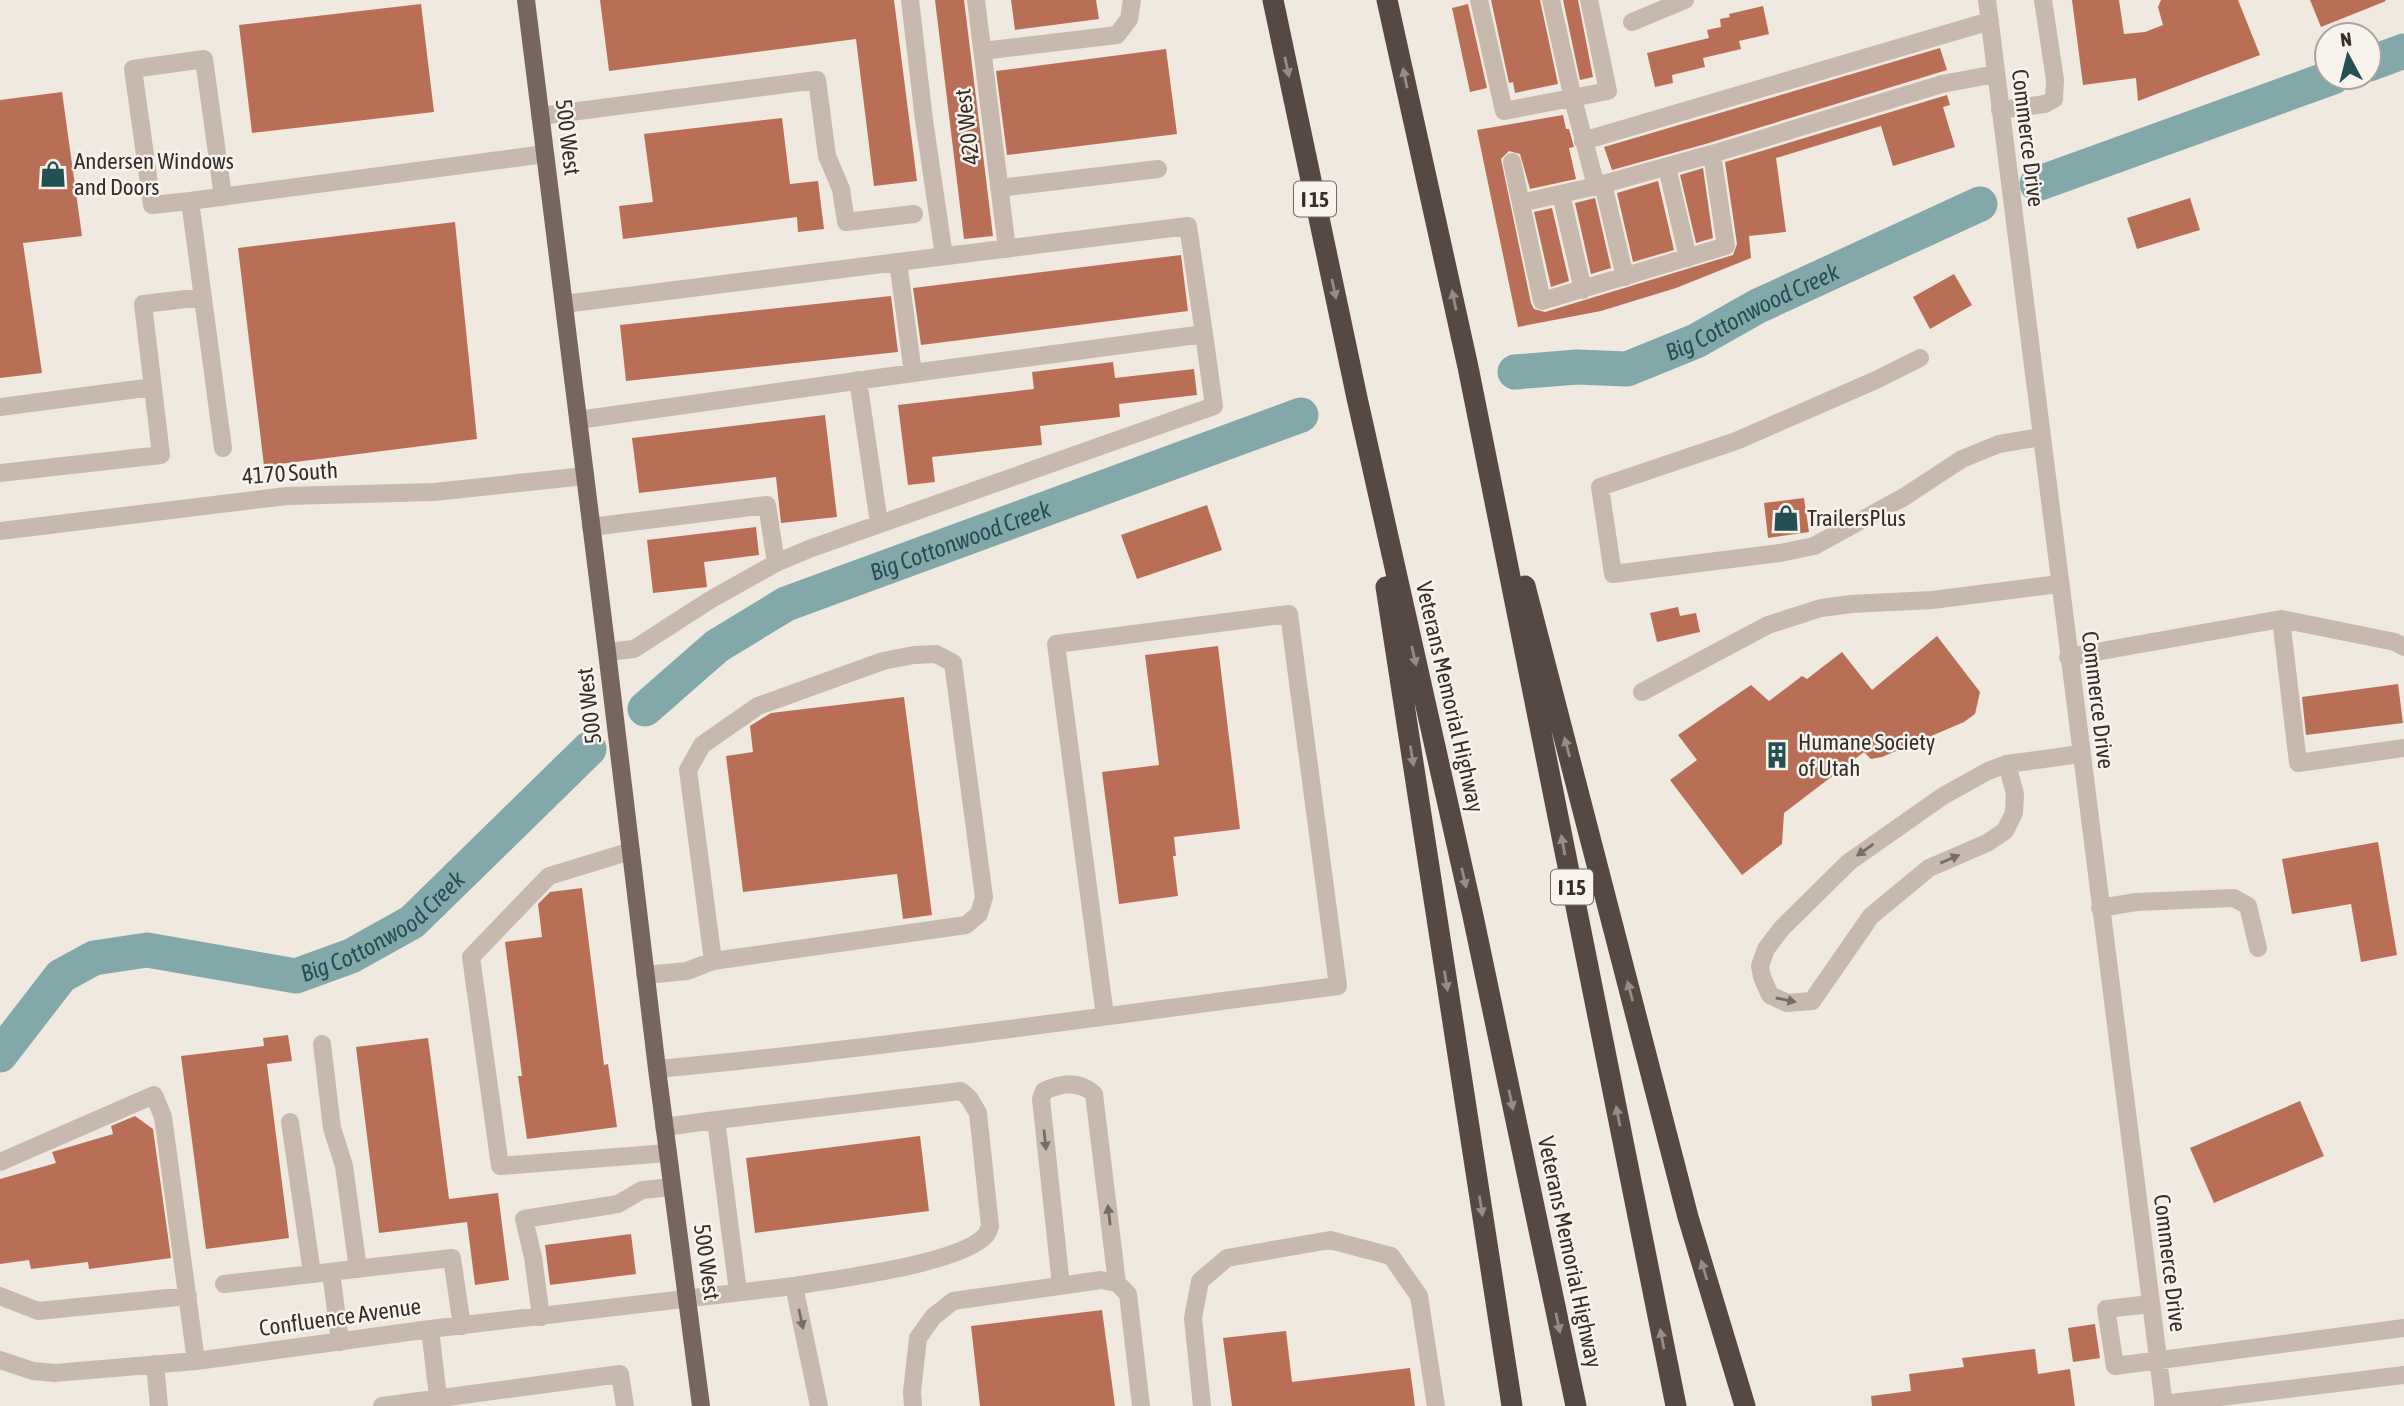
<svg xmlns="http://www.w3.org/2000/svg" width="2404" height="1406" font-family="'Asap Condensed',sans-serif">
<rect width="100%" height="100%" fill="#f0e9e0"/>
<g fill="none" stroke-linecap="round" stroke-linejoin="round">
<g stroke="#82a8aa" stroke-width="35">
<path d="M2369 64 2404 51"/>
<path d="M2037 184 2333 77"/>
<path id="s1" d="M1515 372 1577 367 1627 369 1696 341 1758 306 1980 204"/>
<path id="s2" d="M645 709 717 646 786 604 1301 415"/>
<path id="s3" d="M0 1055 61 976 94 958 147 950 296 976 351 956 412 922 589 749"/>
</g>
</g>
<path fill="#b96f55" d="M600 0H894L917 181 874 186 856 39 609 71Z
M935 0H964L993 236 964 239Z
M1011 0H1096L1099 19 1015 30Z
M1491 0H1540L1558 84 1515 93 1513 82 1509 83Z
M1563 0H1578L1593 77 1580 80Z
M2072 0H2119L2124 34 2145 32 2163 25 2158 7 2161 0H2238L2260 55 2138 101 2136 78 2083 85Z
M2310 0H2385L2386 1 2321 27Z
M421 4 434 112 252 133 239 25Z
M1468 4 1487 88 1470 92 1452 8Z
M1763 6 1769 34 1739 41 1741 49 1703 58 1705 67 1672 75 1673 83 1655 87 1647 53 1709 38 1707 30 1721 27 1720 19 1730 17 1729 14Z
M1940 48 1947 70 1709 143 1612 170 1604 147Z
M1166 49 1177 134 1007 155 996 71Z
M62 92 82 236 23 243 42 373 0 378V100Z
M1947 95 1950 105 1943 107 1955 147 1893 166 1881 126 1776 158 1786 232 1749 236 1751 258 1676 288 1601 311 1518 327 1477 130 1563 115 1566 129H1569L1574 147 1569 148 1576 179 1530 189 1520 154 1509 151 1501 159 1531 303 1534 309 1545 312 1733 255 1737 244 1725 162Z
M782 118 790 184 818 181 824 229 798 232 797 217 623 239 619 206 653 202 644 134Z
M1703 168 1713 238 1696 243 1680 175Z
M1658 181 1674 250 1633 262 1617 193Z
M1595 198 1611 268 1591 274 1575 203Z
M2190 198 2200 230 2137 249 2127 218Z
M1552 208 1569 281 1551 287 1534 212Z
M455 222 477 439 264 466 238 248Z
M1181 255 1188 311 921 345 913 288Z
M1954 274 1972 305 1930 329 1913 297Z
M891 296 898 352 626 381 620 325Z
M1113 362 1115 378 1194 369 1197 395 1119 404 1120 417 1040 426 1042 445 932 457 935 482 908 485 898 405 1034 389 1032 372Z
M825 415 837 517 781 523 776 477 639 493 632 438Z
M1804 498 1809 532 1768 538 1764 503Z
M1207 505 1222 550 1137 579 1121 535Z
M756 527 759 555 704 562 707 587 653 593 647 540Z
M1678 607 1680 616 1696 613 1700 632 1657 642 1650 613Z
M1937 636 1980 692 1975 714 1964 722 1882 757 1871 759 1864 752 1784 813 1782 844 1742 875 1670 780 1697 760 1678 735 1751 685 1769 701 1802 676 1807 679 1842 652 1872 690Z
M1218 646 1240 829 1174 837 1176 856H1173L1178 896 1119 904 1102 772 1159 765 1145 655Z
M2398 684 2403 723 2306 735 2302 697Z
M904 697 932 915 903 919 897 874 743 892 726 756 753 752 750 726 771 713Z
M2378 842 2397 955 2361 962 2351 904 2292 914 2282 859Z
M582 888 604 1065 608 1064 617 1127 527 1139 518 1076H522L505 942 542 937 538 904 550 892Z
M288 1035 292 1061 267 1064 289 1238 206 1249 181 1056 264 1046 263 1038Z
M428 1038 449 1199 498 1193 509 1280 475 1285 467 1222 379 1233 356 1047Z
M2300 1101 2324 1156 2214 1203 2190 1148Z
M135 1116 153 1129 171 1258 89 1269 88 1262 31 1269 29 1260 0 1264V1179L56 1163 52 1152 113 1134 111 1126Z
M920 1136 929 1211 755 1233 746 1158Z
M631 1234 636 1274 550 1285 545 1245Z
M1102 1310 1115 1406H980L971 1326Z
M2095 1324 2100 1358 2073 1362 2068 1328Z
M1286 1331 1292 1382 1410 1368 1415 1406H1232L1223 1338Z
M2035 1349 2038 1374 2070 1369 2075 1406H1872L1871 1396 1911 1391 1909 1374 1964 1367 1962 1358Z"/>
<g fill="none" stroke-linecap="round" stroke-linejoin="round">
<path stroke="#c7b9ad" stroke-width="18" d="M910 0 924 120 944 256
M976 0 1007 249
M1479 0 1504 111 1608 91 1589 0
M1551 0 1573 99 1596 186 1712 154 1942 84 1995 74
M1987 0 2164 1406
M1632 22 1685 0
M982 51 1117 35 1129 19 1132 0
M2000 110 2045 104 2054 99 2055 80 2043 0
M540 116 817 80 827 156 841 189 846 222 914 214
M1583 141 1990 21
M1512 162 1542 301 1726 246 1712 154
M1667 167 1688 258
M1603 184 1625 277
M999 188 1158 169
M1561 194 1583 290
M190 201 152 205 133 69 204 59 223 197
M1521 203 1596 186
M898 262 1188 226 1204 334 913 373
M564 304 898 262 913 373 578 420
M1920 358 1876 380 1736 441 1600 487 1613 574 1780 553 1814 546 1904 497 1962 459 1999 444 2041 437
M858 380 879 523
M0 407 153 387
M223 448 190 201 545 154
M0 473 161 455 143 304 203 297
M591 527 767 505 776 563
M0 531 287 496 434 492 585 476
M2281 619 2298 763 2404 748
M607 652 634 649 710 600 776 563 809 549 1214 406 1204 334
M2068 657 2281 619 2395 642 2404 647
M1642 692 1768 625 1821 608 1851 604 1932 600 2059 584
M2007 764 2015 794 2014 813 2005 831 1987 843 1929 868 1871 916 1812 1001 1787 1003 1770 995 1762 977 1760 966 1766 949 1782 928 1849 862 1943 796 1988 771 2007 764 2080 754
M631 851 549 876 471 957 500 1166 668 1153
M2100 908 2136 902 2234 898 2248 906 2258 948
M645 975 687 971 713 961 966 925 979 914 984 897 953 663 936 654 914 655 883 661 758 706 702 745 688 770 713 961
M322 1044 332 1128 344 1166 358 1269
M657 1069C884 1048 1111 1015 1338 986L1289 614 1056 644 1105 1016
M716 1120 961 1091 969 1098 978 1113 990 1226C989 1230 988 1233 985 1236 959 1264 835 1279 794 1286
M290 1122 312 1273
M664 1127 716 1120 738 1292
M0 1162 154 1095 163 1117 196 1361
M331 1272 340 1342
M224 1284 452 1258 462 1326
M1061 1285 1041 1099 1044 1091C1061 1083 1079 1080 1094 1094L1117 1283
M0 1296 38 1311 188 1296
M2150 1304 2106 1309 2115 1366 2404 1328
M541 1317 533 1257 524 1219 618 1204 642 1190 672 1187
M430 1329 439 1406
M0 1360 33 1371 55 1373 196 1361 430 1329 794 1286 819 1406
M155 1364 159 1406
M2163 1404 2404 1375
M382 1406 620 1374 625 1406
M913 1406 912 1392 918 1338 933 1317 953 1301 1101 1280 1117 1283 1128 1294 1141 1406
M1202 1406 1193 1318 1200 1281 1227 1258 1330 1240 1391 1256 1419 1296 1436 1406"/>
<path stroke="#77665d" stroke-width="18" d="M526 0 607 652 657 1069 701 1406"/>
<path stroke="#564943" stroke-width="21" d="M1273 0 1357 398 1473 916 1576 1406
M1387 0 1468 367 1676 1406
M1525 586 1688 1217 1745 1406
M1386 587 1512 1406"/>
</g>
<defs><path id="oneway-solid" d="M-6-.8H1V-3.2L6.5 0L1 3.2V.8H-6Z" transform="scale(1.75)"/></defs>
<g fill="#978d87">
<use href="#oneway-solid" transform="translate(1287 67) rotate(78)"/>
<use href="#oneway-solid" transform="translate(1405 78) rotate(-102)"/>
<use href="#oneway-solid" transform="translate(1334 289) rotate(78)"/>
<use href="#oneway-solid" transform="translate(1454 300) rotate(-102)"/>
<use href="#oneway-solid" transform="translate(1414 656) rotate(77)"/>
<use href="#oneway-solid" transform="translate(1567 747) rotate(-105)"/>
<use href="#oneway-solid" transform="translate(1412 756) rotate(81)"/>
<use href="#oneway-solid" transform="translate(1563 845) rotate(-101)"/>
<use href="#oneway-solid" transform="translate(1464 878) rotate(77)"/>
<use href="#oneway-solid" transform="translate(1446 981) rotate(81)"/>
<use href="#oneway-solid" transform="translate(1630 991) rotate(-105)"/>
<use href="#oneway-solid" transform="translate(1511 1100) rotate(78)"/>
<use href="#oneway-solid" transform="translate(1618 1116) rotate(-101)"/>
<use href="#oneway-solid" transform="translate(1481 1206) rotate(81)"/>
<use href="#oneway-solid" transform="translate(1704 1270) rotate(-107)"/>
<use href="#oneway-solid" transform="translate(1558 1323) rotate(78)"/>
<use href="#oneway-solid" transform="translate(1662 1339) rotate(-101)"/>
</g>
<g fill="#776d66">
<use href="#oneway-solid" transform="translate(1865 850) rotate(145)"/>
<use href="#oneway-solid" transform="translate(1950 859) rotate(-23)"/>
<use href="#oneway-solid" transform="translate(1786 1000) rotate(12)"/>
<use href="#oneway-solid" transform="translate(1045 1140) rotate(84)"/>
<use href="#oneway-solid" transform="translate(1109 1215) rotate(-97)"/>
<use href="#oneway-solid" transform="translate(801 1319) rotate(78)"/>
</g>
<defs>
<symbol id="shop-bare" viewBox="-9 -9 18 18"><path d="M-5-2.5h2.3a2.7 3.5 0 0 1 5.4 0H5L5.5 6h-11ZM-1.5-2.5h3a1.5 2.3 0 0 0-3 0Z" fill="#245054" stroke="#f8f3ec" stroke-width="2.5" paint-order="stroke"/></symbol>
<symbol id="building-bare" viewBox="-9 -9 18 18"><path d="M-4-6H4V6H1V3H-1V6H-4ZM-2.5-4.3h1.7v1.8h-1.7ZM.8-4.3h1.7v1.8H.8ZM-2.5-1h1.7V.8h-1.7ZM.8-1h1.7V.8H.8Z" fill="#245054" stroke="#f8f3ec" stroke-width="2.5" paint-order="stroke"/></symbol>
</defs>
<g fill-rule="evenodd">
<use href="#shop-bare" x="34" y="155" width="38" height="38"/>
<use href="#shop-bare" x="1767" y="499" width="38" height="38"/>
<use href="#building-bare" x="1758" y="736" width="38" height="38"/>
</g>
<g text-anchor="middle" dominant-baseline="central" stroke-width="5" stroke-linejoin="round" paint-order="stroke">
<g fill="#f8f3ec" stroke="#706965" stroke-width="2">
<rect x="1294" y="181.5" width="42" height="35" rx="5"/>
<rect x="1551" y="869.5" width="42" height="35" rx="5"/>
</g>
<g font-size="21" font-weight="bold" fill="#362e2b">
<text x="1315" y="199">I 15</text>
<text x="1572" y="887">I 15</text>
</g>
<g font-size="23" fill="#362e2b" stroke="#f8f3ec">
<text transform="translate(967 127) rotate(-97)">420 West</text>
<text transform="translate(568 137) rotate(83)">500 West</text>
<text transform="translate(2028 138) rotate(83)">Commerce Drive</text>
<text transform="translate(290 473) rotate(-4)">4170 South</text>
<text transform="translate(1450 697) rotate(77)">Veterans Memorial Highway</text>
<text transform="translate(2098 700) rotate(83)">Commerce Drive</text>
<text transform="translate(589 706) rotate(-97)">500 West</text>
<text transform="translate(1570 1252) rotate(78)">Veterans Memorial Highway</text>
<text transform="translate(707 1262) rotate(82)">500 West</text>
<text transform="translate(2170 1263) rotate(83)">Commerce Drive</text>
<text transform="translate(340 1317) rotate(-8)">Confluence Avenue</text>
</g>
<g font-size="23" fill="#362e2b" stroke="#f8f3ec" text-anchor="start">
<text x="74" y="161">Andersen Windows<tspan x="74" dy="26">and Doors</tspan></text>
<text x="1807" y="518">TrailersPlus</text>
<text x="1798" y="742">Humane Society<tspan x="1798" dy="26">of Utah</tspan></text>
</g>
<g font-size="24" font-style="italic" fill="#245054" stroke="#f8f3ec">
<text stroke="none"><textPath href="#s1" startOffset="250">Big Cottonwood Creek</textPath></text>
<text stroke="none"><textPath href="#s2" startOffset="362">Big Cottonwood Creek</textPath></text>
<text stroke="none"><textPath href="#s3" startOffset="443">Big Cottonwood Creek</textPath></text>
</g>
</g>
<g transform="translate(2348 56) rotate(353)"><circle r="33" fill="#f8f3ec" stroke="#aaa49f" stroke-width="2"/>
<path d="M0-5L12 26L0 18L-12 26Z" fill="#245054"/>
<text y="-10" font-size="19" font-weight="bold" text-anchor="middle" fill="#362e2b">N</text>
</g>
</svg>
